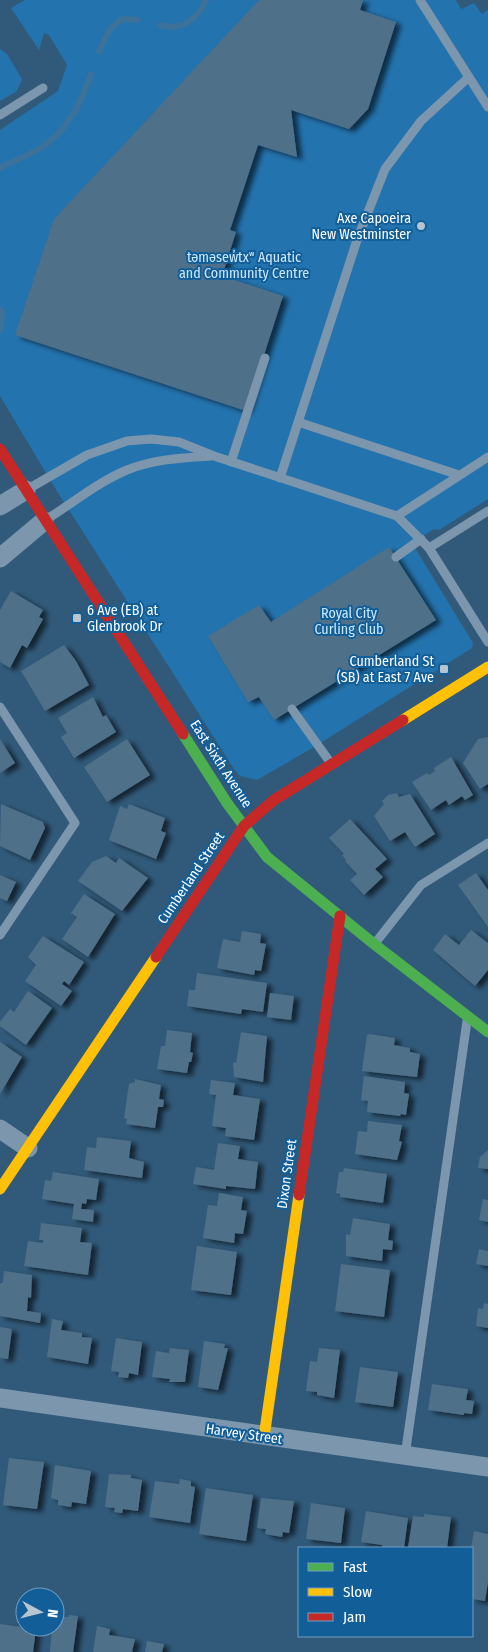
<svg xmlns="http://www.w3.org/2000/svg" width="488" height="1652" font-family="'Fira Sans Condensed',sans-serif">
<defs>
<filter id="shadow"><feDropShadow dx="5.5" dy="3" stdDeviation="2.5" flood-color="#0009"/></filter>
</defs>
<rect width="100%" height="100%" fill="#315a7a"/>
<path fill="#2373ae" d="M25 0H456L461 9 474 3 482 14 488 10V499L439 530 434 529 412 543 473 643 472 648 314 747 257 780 240 776 234 769 55 488 0 396V130L58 91 67 65 49 35 44 33 39 50 11 8Z
M0 49 7 54 22 79 17 91 0 101Z"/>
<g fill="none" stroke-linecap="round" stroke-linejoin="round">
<path stroke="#3c719a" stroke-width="6" d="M160 25C182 31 197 20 206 0
M99 51 110 29 122 19 138 20
M0 168C12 161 27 156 39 149 68 131 80 105 91 74
M0 309 3 312 0 331"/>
</g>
<path fill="#4f6f89" filter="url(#shadow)" d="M259 0H363L360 10 396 22 368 109 349 129 291 110 297 157 258 145 230 230 236 232 222 276 283 296 246 411 15 335 54 219Z
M389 547 436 620 274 720 259 697 248 702 208 636 259 605 271 622Z
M11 591 43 610 39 617 43 619 27 648 22 645 10 668 0 662V610Z
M64 645 76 661 89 685 45 711 21 671Z
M93 697 103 717 106 715 116 732 74 758 61 737 67 733 58 718Z
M488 737V784L480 789 463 763 478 739Z
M0 739 15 763 0 773Z
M127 739 150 775 107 802 84 767Z
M451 757 473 795 465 800 462 796 449 805 446 800 431 810 412 782 427 773 429 775 435 771 434 768Z
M397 793 399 797 410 794 435 834 415 847 405 832 390 841 374 816 384 804 382 801 388 795Z
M1 804 43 822 45 828 30 860 0 846Z
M129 804 165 818 161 831 166 833 156 859 109 840 120 806 127 809Z
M350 819 387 859 375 869 383 877 364 895 350 880 357 874 345 861 346 860 342 855 344 854 329 838Z
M106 856 116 863 119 858 148 878 122 911 78 881 92 862Z
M476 873 488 890V927L458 885Z
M0 875 16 882 7 901 0 898Z
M84 894 115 914 88 957 62 939 77 917 71 913Z
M471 930 488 943V970L475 986 433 950 445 934 459 945Z
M242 931 261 934 260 943 266 944 261 971 255 970 254 975 217 968 223 939 240 942Z
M43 936 84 962 69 985 64 981 62 984 72 991 61 1006 25 981 36 965 28 957Z
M197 973 267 983 263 1012 242 1009 241 1014 187 1006 189 990H195Z
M28 991 52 1008 26 1045 0 1026V1022L10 1009 14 1012Z
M270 993 294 996 291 1020 267 1017Z
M167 1030 192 1033 190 1052 193 1053 191 1062H189L187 1073 157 1069 161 1046H165Z
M241 1032 267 1036 263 1082 234 1077 233 1062 236 1063Z
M370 1034 395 1038 394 1045 410 1048V1052L420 1054 417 1077 362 1071 367 1035Z
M0 1042 22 1057 0 1094Z
M364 1076 405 1082 404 1093 409 1094 406 1115 401 1114 400 1116 367 1112 368 1101 361 1100Z
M135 1079 161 1085 159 1099 164 1100 163 1107H158L155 1128 126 1124 127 1119 124 1118 129 1084 135 1082Z
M211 1080 235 1083 233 1095 260 1099 254 1140 225 1136 226 1128 212 1126 216 1095 209 1094Z
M368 1121 402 1125 399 1141 402 1142 397 1160 355 1154 358 1131 367 1132Z
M97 1137 131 1141 129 1158 144 1162 142 1178 84 1170 87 1147 96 1148Z
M218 1143 240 1146 238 1159 258 1162 255 1189 226 1186V1189L193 1184 196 1167 214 1170Z
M488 1150V1169L478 1168 480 1157Z
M344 1168 387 1174 383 1203 340 1197V1194L336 1193 339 1172H343Z
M53 1172 99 1179 96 1200 87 1199 86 1204 82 1203 81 1209 94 1210 93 1222 72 1219 74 1204 42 1199 45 1180 51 1181Z
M219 1193 243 1197 241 1210 247 1211 243 1234 235 1233 234 1243 203 1238 208 1205 217 1206Z
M483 1199 488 1200V1222L479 1220Z
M353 1218 390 1224 388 1240 393 1241 392 1250 383 1249 382 1261 346 1256V1234L350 1235Z
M41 1223 82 1228 80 1242 92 1243 88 1275 24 1266 28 1241 43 1243V1240H39Z
M197 1246 237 1252 231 1295 191 1290Z
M479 1249 488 1251V1266L476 1264Z
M341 1264 390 1270 384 1317 335 1311Z
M4 1271 32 1275 31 1298 28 1297 27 1311 41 1313 40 1323 0 1316V1284L3 1282Z
M484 1303 488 1304V1328L476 1326 478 1308 483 1309Z
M52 1319 63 1321 61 1330 82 1333V1337L92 1338 88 1364 47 1357Z
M0 1327 12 1329 8 1359 0 1358Z
M116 1338 142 1342 138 1375 129 1373 128 1378 118 1377 119 1372 111 1371Z
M204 1341 225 1344 224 1348H228L218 1390 198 1387Z
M170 1348 189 1350 185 1382H169L170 1379 152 1377 156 1351 169 1353Z
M319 1348 340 1350 334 1398 317 1395V1392L306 1391 310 1361 317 1362Z
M360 1367 398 1372 393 1407 355 1402Z
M432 1384 468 1389 466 1400 474 1401 472 1414 464 1413V1415L428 1410Z
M9 1458 44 1462 37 1509 3 1505Z
M55 1465 91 1471 86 1504 72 1502 71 1507 58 1505V1500L51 1498Z
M109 1474 131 1475V1478L142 1480 138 1511 123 1509 122 1513 114 1512 115 1508 105 1507Z
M180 1479 191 1481V1486L195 1487 190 1523 149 1517 155 1481 179 1484Z
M206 1488 253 1495 246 1541 199 1534Z
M261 1498 294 1501 289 1533 283 1532 282 1537 265 1534 266 1529 257 1528Z
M311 1503 345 1508 341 1543 306 1539Z
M366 1511 408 1518 404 1548H387L382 1547V1545L361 1542Z
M424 1514 451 1517 447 1548H408L413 1516 424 1517Z
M474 1531 488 1534V1582L485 1601 472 1599 471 1548Z
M69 1615 78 1616 73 1652H50L52 1627H55L57 1616 68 1617Z
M0 1624 36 1629 33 1652H0Z
M97 1626 110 1629 109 1635 135 1639 132 1652H93Z
M147 1641 164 1644 162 1652H145Z"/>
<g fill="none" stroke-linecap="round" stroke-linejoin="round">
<path stroke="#7b96ad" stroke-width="9" d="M420 0 488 107
M0 115 43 88
M298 422 459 475
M231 462 265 358
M280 478 357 240 385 169 421 121 469 77
M28 489 87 455 127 441 151 439 179 442 214 456 397 516 429 548 488 511
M397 516 488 457
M47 519C73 503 98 482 127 470 154 459 182 458 211 456
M429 548 488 642
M396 557 421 539
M0 707 75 823 0 935
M292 709 330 762
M376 942 421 885 488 843
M405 1456 467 1021"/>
<path stroke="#7b96ad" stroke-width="19" d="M0 506 26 490
M0 558 44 521
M0 1129 28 1148
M0 1398 488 1467"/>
<path stroke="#4caf50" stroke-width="11" d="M183 734 227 803 267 857 374 944 488 1032"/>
<path stroke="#ffc107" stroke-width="11" d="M403 720 488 667
M0 1189 156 957
M264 1437 299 1195"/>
<path stroke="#c62828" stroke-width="11" d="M0 449 183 734
M156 957 244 826 274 800 403 720
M299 1195 340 916"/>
</g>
<g fill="#b7c5d0" stroke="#125e99" stroke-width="2">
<circle cx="421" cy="226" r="5"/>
<rect x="72" y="613" width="10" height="10" rx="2.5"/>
<rect x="439" y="664" width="10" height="10" rx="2.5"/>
</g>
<g text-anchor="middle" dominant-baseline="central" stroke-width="4" stroke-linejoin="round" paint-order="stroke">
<g font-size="14" fill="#fff" stroke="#125e99" text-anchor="end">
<text x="411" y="218">Axe Capoeira<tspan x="411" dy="16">New Westminster</tspan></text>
<text x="87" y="610" text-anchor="start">6 Ave (EB) at<tspan x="87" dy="16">Glenbrook Dr</tspan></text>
<text x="434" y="661">Cumberland St<tspan x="434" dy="16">(SB) at East 7 Ave</tspan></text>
</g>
<g font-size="14" fill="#cde9fd" stroke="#125e99">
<text x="244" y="257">təməsew̓txʷ Aquatic<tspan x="244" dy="16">and Community Centre</tspan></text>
<text x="349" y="613">Royal City<tspan x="349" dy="16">Curling Club</tspan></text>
</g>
<g font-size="14" fill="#fff" stroke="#125e99">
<text transform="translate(221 764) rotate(57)">East Sixth Avenue</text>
<text transform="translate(191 878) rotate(-56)">Cumberland Street</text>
<text transform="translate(287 1174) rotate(-82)">Dixon Street</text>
<text transform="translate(244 1434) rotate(8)">Harvey Street</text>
</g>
</g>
<rect x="298" y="1547" width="175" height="90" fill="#125e99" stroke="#719ec2"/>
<rect x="308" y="1563" width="25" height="8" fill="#4caf50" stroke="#719ec2"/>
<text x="343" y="1572" font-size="15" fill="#ffffff">Fast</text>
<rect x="308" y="1588" width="25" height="8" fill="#ffc107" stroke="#719ec2"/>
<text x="343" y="1597" font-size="15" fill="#ffffff">Slow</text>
<rect x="308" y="1613" width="25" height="8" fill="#c62828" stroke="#719ec2"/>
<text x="343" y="1622" font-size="15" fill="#ffffff">Jam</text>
<g transform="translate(40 1612) rotate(97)"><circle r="24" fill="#125e99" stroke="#719ec2"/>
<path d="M0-4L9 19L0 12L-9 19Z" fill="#b7c5d0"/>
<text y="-8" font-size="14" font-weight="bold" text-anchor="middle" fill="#ffffff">N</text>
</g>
</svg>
